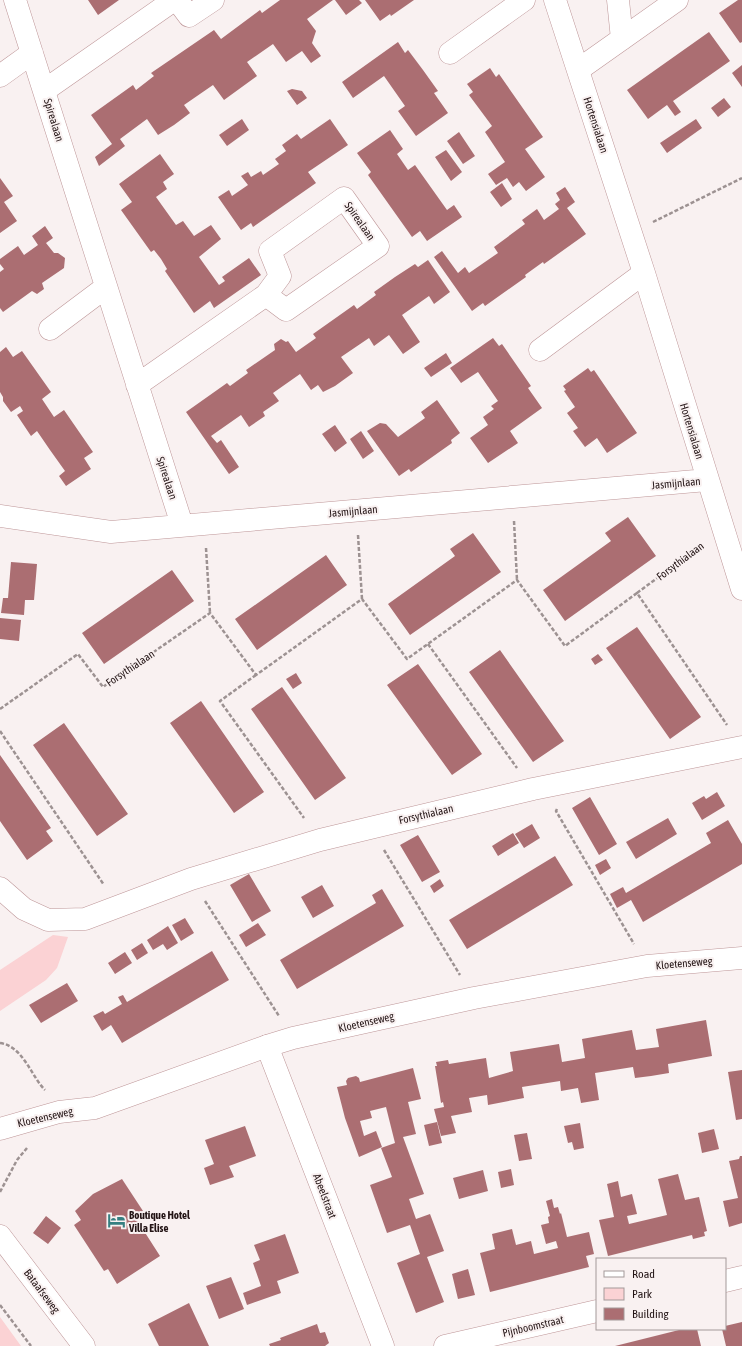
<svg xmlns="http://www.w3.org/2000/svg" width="742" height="1346" font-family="'Asap Condensed',sans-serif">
<rect width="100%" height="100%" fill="#f9f1f1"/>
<path fill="#fbd2d4" d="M53 935 68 937 57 968 46 980 0 1011V970Z
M0 1317 21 1346H0Z"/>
<path fill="#ab6e72" d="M88 0H119L98 15Z
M280 0H333L307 19 316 31 312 43 321 56 311 63 302 51 286 62 273 44 247 62 257 76 224 100 213 85 184 105 190 113 174 125 158 135 147 119 120 139 125 146 99 166 95 157 112 144 91 115 133 85 136 90 154 76 151 73 214 30 221 39 260 10 262 13Z
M335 0H359L362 3 346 15Z
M365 0H414L391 16 390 14 380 21Z
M738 0H742V42L740 43 719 13Z
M709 32 730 61 673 101 681 112 675 116 667 105 648 119 627 90Z
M398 42 405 53 408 50 423 70 438 91 434 93 448 113 416 136 398 111 405 106 384 76 353 98 342 82Z
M742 65V87L732 73Z
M490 68 496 77 499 74 543 137 525 149 545 177 526 191 519 182 513 187 507 178 496 185 488 174 505 162 485 132 492 126 469 95 473 92 467 84Z
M292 89 302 91 307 98 297 105 287 91Z
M724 98 731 107 718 117 711 108Z
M242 119 249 130 227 146 219 135Z
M330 119 348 145 308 172 316 183 253 227 251 223 241 230 218 197 229 190 232 196 248 185 241 176 248 172 251 177 261 171 263 175 279 164 275 159 286 151 282 145 297 134 301 139Z
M696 119 702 128 667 153 660 143Z
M390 130 403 149 397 154 408 170 415 165 447 210 454 205 462 217 427 241 420 231 412 237 368 175 371 172 357 153Z
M459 132 475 156 463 164 447 141Z
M446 150 462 172 451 181 435 157Z
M160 154 174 174 163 182 167 189 156 197 176 225 183 221 194 236 211 225 221 239 199 257 219 285 225 281 222 277 249 258 261 275 214 308 210 301 194 313 165 271 167 269 161 259 154 250 151 252 121 210 132 202 119 184Z
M0 178 13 196 4 202 17 221 0 233Z
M502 183 512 199 501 207 490 192Z
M565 187 575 202 567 208 586 234 544 264 543 262 525 275 526 277 485 306 483 303 472 311 434 257 442 251 458 273 465 267 469 273 498 253 494 247 525 224 522 220 537 209 544 220 559 209 555 204 560 200 556 193Z
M45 226 53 238 46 243 54 253H58L65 258 64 268 42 283 44 289 37 294 32 291 3 312 0 308V272L4 269 0 264V259L18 246 24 255 38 245 32 236Z
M428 260 450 292 434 304 429 296 402 315 420 342 403 354 389 335 374 346 369 338 341 357 353 373 335 386 323 392 318 385 311 390 300 374 273 393 279 401 263 412 265 416 249 427 241 415 211 436 217 443 221 440 239 467 229 474 186 412 227 383 230 386 248 373 246 370 275 350 274 344 281 339 286 342 288 341 296 352 316 338 313 334 354 305 357 309 376 295 374 292 395 277 415 264 418 267Z
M493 338 499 346 502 344 531 386 528 388 542 408 510 431 518 443 488 463 470 438 488 425 483 417 494 409 491 406 498 401 478 372 461 383 450 368Z
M6 347 13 357 22 351 51 392 42 399 54 417 64 410 93 452 84 458 91 469 66 486 59 476 65 471 50 450 37 431 31 436 17 415 23 411 20 406 11 412 3 401V397L0 392V352Z
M446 353 452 363 431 377 424 368Z
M588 368 591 372 594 370 637 433 607 453 597 438 585 447 573 431 578 428 567 413 575 407 564 391 566 390 563 386Z
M437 400 460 433 451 440 452 443 411 472 409 469 399 476 367 431 380 423 386 424 398 437 425 418 421 412Z
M335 425 347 443 335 452 322 434Z
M361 431 374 451 363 459 350 439Z
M628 517 656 556 565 621 543 590 611 541 605 533Z
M473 533 501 572 410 635 388 604 455 556 450 549Z
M326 555 347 585 257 650 235 619Z
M11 562 37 564 34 600H25L24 615 1 613 3 598H8Z
M172 570 194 601 104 664 82 633Z
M0 618 21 620 19 641 0 639Z
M637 627 701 717 670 739 606 648Z
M500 650 564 741 533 762 469 672Z
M598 654 603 660 595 665 591 659Z
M418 664 482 754 452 775 387 685Z
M296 673 302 683 293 689 286 679Z
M282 687 346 778 315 800 251 709Z
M201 701 264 792 234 813 170 723Z
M64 723 128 814 97 836 33 745Z
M0 755 51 828 46 831 53 841 27 860 0 821Z
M717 792 725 806 702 820 692 803 704 796 706 799Z
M590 797 617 844 599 855 572 808Z
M668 818 677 834 636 859 626 842Z
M728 820 742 844V864L643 922 631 900 617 908 610 894 623 887 626 893 711 843 706 833Z
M532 824 540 838 524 848 515 834Z
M513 833 519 843 498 856 492 846Z
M418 835 440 872 422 882 400 845Z
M555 856 573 885 467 949 449 920Z
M606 859 611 868 600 875 595 865Z
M249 874 271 911 252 922 230 885Z
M440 879 444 886 434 893 430 886Z
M322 885 334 906 313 918 301 897Z
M382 889 404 926 297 989 280 960 376 903 372 895Z
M185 918 194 933 181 941 172 925Z
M258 923 266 935 246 947 239 935Z
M168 926 178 943 167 950 163 944 153 950 147 940Z
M142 943 148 953 137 960 131 950Z
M212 951 229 980 122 1043 111 1025 102 1031 93 1016 103 1011 105 1014 122 1004 118 997 123 995 127 1002Z
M125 952 132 963 115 974 108 963Z
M67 983 78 1001 41 1023 29 1005Z
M706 1020 712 1056 668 1064 669 1073 651 1076 635 1078 633 1067 595 1073 599 1100 581 1103 578 1088 561 1091 560 1081 522 1087 524 1098 488 1105 487 1095 469 1098 472 1112 451 1116 456 1133 441 1136 434 1109 444 1107 443 1102 441 1103 435 1066H437L436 1062 448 1060 449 1064 486 1058 489 1078 513 1071 510 1052 559 1044 562 1062 585 1058 582 1039 632 1030 636 1050 659 1047 656 1029Z
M413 1068 421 1099 408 1102 416 1134 403 1137 424 1194 409 1199 416 1219 430 1214 444 1251 427 1257 444 1302 416 1313 397 1263 420 1254 410 1225 387 1233 370 1185 392 1177 381 1148 395 1143 386 1107 370 1111 372 1118 360 1121 364 1136 376 1131 382 1147 359 1157 345 1118 337 1087 347 1085 346 1081 348 1078 356 1076 359 1078 360 1082Z
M742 1070V1119L736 1120 728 1072Z
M437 1122 442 1143 429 1146 424 1125Z
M580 1123 584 1148 574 1150 572 1142 568 1143 564 1126Z
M245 1126 256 1156 229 1166 234 1177 210 1185 204 1168 214 1164 205 1140Z
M714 1129 719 1149 702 1153 698 1133Z
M527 1133 532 1159 519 1161 514 1135Z
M740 1156H742V1223L729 1227 723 1201 738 1198 729 1161 739 1159Z
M511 1169 514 1185 501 1188 498 1172Z
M483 1170 488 1191 459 1199 453 1178Z
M678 1174 685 1200 699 1197 707 1231 704 1232 705 1236 693 1239 692 1235 608 1256 599 1220 614 1217 607 1184 618 1181 621 1197 632 1194 637 1214 627 1216 629 1224 667 1215 658 1179Z
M122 1179 143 1211 135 1217 160 1256 117 1284 108 1269 104 1271 74 1225 81 1220 75 1211 93 1194Z
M552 1199 554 1208 558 1207 560 1214 561 1213 567 1237 589 1232 594 1254 586 1256 589 1267 490 1292 480 1253 495 1249 492 1234 512 1229 516 1245 531 1241 534 1254 558 1248 556 1241 546 1244 541 1225 549 1223 548 1217 550 1216 546 1201Z
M46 1216 61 1228 48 1244 33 1233Z
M285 1234 299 1273 277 1281 281 1293 247 1305 243 1293 261 1286 253 1263 260 1260 254 1245Z
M468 1269 475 1295 458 1299 452 1274Z
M231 1277 244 1309 219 1319 206 1286Z
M189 1303 209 1346H159L148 1324Z
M742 1322V1346H726L722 1329H725V1326Z
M317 1324 320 1333 325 1332 329 1343 325 1346H270L269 1344 281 1340 280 1338Z
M683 1329H697L701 1346H615Z"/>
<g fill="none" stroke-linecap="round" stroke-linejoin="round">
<defs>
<path id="street" d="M15 0 182 525
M177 0 189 16 213 0
M555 0 644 273 742 589
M618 0 622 39
M450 53 524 0
M578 70 677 0
M0 76 32 53
M45 90 174 0
M50 329 106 287
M540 350 644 273
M137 385 266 295 280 276 270 251 344 198 378 246 286 310 266 295
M0 516 111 532 707 480
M0 888 24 909 48 920 85 919 191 879 320 840 533 789 742 747
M267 1046 383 1346
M725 1281 742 1277
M445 1346 597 1311"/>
<path id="secondary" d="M0 1129 59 1112 95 1108 267 1046 293 1038 474 998 647 966 742 958
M0 1236 84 1346"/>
</defs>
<use href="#street" stroke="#be9698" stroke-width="23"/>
<use href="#secondary" stroke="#be9698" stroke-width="23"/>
<path stroke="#9d9292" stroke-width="2.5" stroke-dasharray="4 2" stroke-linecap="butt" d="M653 222 742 178
M514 521 517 580
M358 535 362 599
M206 548 210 613
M637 593 703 544
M428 644 517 768
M256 675 220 701 304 818
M0 709 78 654 103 687 210 613 256 675 362 599 407 659 517 580 565 646 637 593 727 725
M0 731 104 885
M557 809 556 811 634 944
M384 850 460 975
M205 901 279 1016
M0 1043C23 1046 31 1076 45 1090
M0 1192 17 1160 27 1148
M0 1305 31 1346"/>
<use href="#street" stroke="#fff" stroke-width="22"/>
<use href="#secondary" stroke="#fff" stroke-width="22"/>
</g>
<defs>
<symbol id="hotel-bare" viewBox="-9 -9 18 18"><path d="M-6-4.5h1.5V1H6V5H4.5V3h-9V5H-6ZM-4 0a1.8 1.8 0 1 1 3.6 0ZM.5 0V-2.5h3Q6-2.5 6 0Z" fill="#367f81" stroke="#f9f1f1" stroke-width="2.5" paint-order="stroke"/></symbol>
</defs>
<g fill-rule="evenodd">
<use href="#hotel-bare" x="104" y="1208" width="25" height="25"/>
</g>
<g text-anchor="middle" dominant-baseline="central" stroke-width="4" stroke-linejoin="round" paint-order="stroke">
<g font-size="11" fill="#231415" stroke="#f9f1f1">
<text transform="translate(54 120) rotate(73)">Spirealaan</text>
<text transform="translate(596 125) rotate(72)">Hortensialaan</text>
<text transform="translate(360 221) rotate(55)">Spirealaan</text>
<text transform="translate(692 431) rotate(73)">Hortensialaan</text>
<text transform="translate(167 478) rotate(72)">Spirealaan</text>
<text transform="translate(676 483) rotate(-5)">Jasmijnlaan</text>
<text transform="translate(353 511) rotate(-5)">Jasmijnlaan</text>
<text transform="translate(680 561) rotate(-37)">Forsythialaan</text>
<text transform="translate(130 668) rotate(-34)">Forsythialaan</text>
<text transform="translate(426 814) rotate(-13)">Forsythialaan</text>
<text transform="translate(684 963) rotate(-5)">Kloetenseweg</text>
<text transform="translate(366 1022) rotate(-13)">Kloetenseweg</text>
<text transform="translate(45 1117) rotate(-13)">Kloetenseweg</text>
<text transform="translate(325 1196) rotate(69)">Abeelstraat</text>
<text transform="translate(42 1291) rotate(53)">Bataafseweg</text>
<text transform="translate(533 1326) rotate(-13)">Pijnboomstraat</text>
</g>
<g font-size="11" font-weight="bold" fill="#231415" stroke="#f9f1f1" text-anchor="start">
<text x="129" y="1215">Boutique Hotel<tspan x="129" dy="13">Villa Elise</tspan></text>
</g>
</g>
<rect x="596" y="1258" width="130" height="72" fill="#f9f1f1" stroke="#a39999"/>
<rect x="604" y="1271" width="20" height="6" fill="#ffffff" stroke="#a39999"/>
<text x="632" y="1278" font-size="12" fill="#231415">Road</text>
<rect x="604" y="1288" width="20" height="12" fill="#fbd2d4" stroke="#a39999"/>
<text x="632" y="1298" font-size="12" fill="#231415">Park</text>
<rect x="604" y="1308" width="20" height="12" fill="#ab6e72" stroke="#a39999"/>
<text x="632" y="1318" font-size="12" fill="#231415">Building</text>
</svg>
